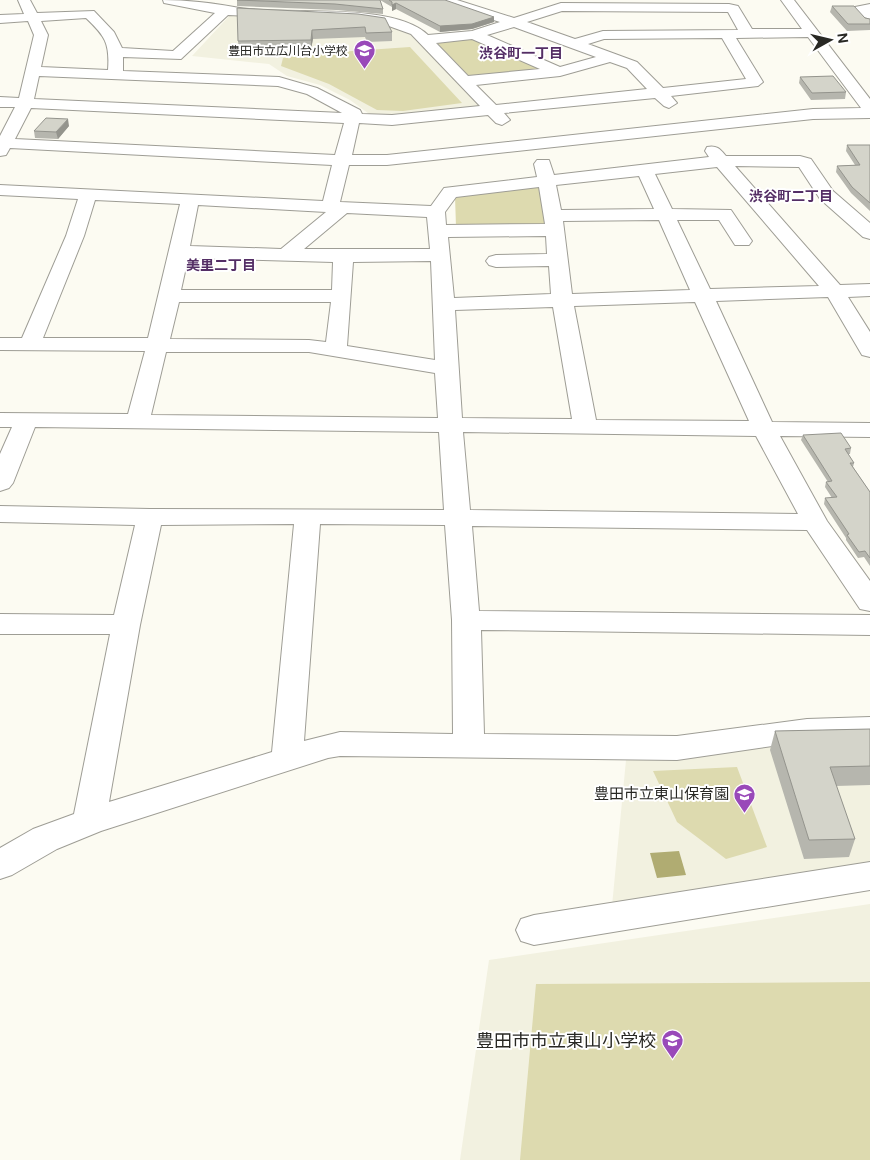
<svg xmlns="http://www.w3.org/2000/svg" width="870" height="1160" font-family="'DM Sans','Noto Sans JP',sans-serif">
<rect width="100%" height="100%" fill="#fcfbf2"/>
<path fill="#f2f1e0" d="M232 13 365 15 415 34 484 108 413 116H372L350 100 320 85 287 76 269 64 192 56Z
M870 735V866L612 906 626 760 673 758 760 746Z
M870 904V1160H460L489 960Z"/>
<path fill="#dddaaf" d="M475 38 548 69 470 77 436 42Z
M410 47 462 103 403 111 377 110 329 84 281 66 283 58 309 54Z
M540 186 546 226 456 227 455 196Z
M737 767 767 847 726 859 677 822 653 771Z
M870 982V1160H520L536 984Z"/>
<path fill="#b0ac72" d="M679 851 686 875 657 878 650 853Z"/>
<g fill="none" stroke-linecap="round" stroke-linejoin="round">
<defs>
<path id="minor" d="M18 0H30L37 13 94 11 114 32 122 48 173 51 215 13 164 3 163 0C186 0 212 3 234 7 283 17 391 0 428 35L472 31 500 22 439 3 438 0H457L514 18 561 3 729 4 738 6 752 29H802L781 0H794L870 99V118L813 119 387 165H349L340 202 431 206 444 188 537 177 534 164 537 160H549L554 175 709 157 705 151 707 147C717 145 720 149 726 156H800L811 159 833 191 870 223V239L863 237 820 199 799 167 735 166 840 285 870 284V296L848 297 870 332V357L862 355 828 297 716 301 772 422 870 423V437L780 436 827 521 870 581V611L860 609 807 530 472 526 479 611 870 615V635L481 630 484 734 677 736 807 719 870 717V739L807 741 677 760 340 756 328 758 101 831 57 849 12 875 0 879V848L33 829 74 814 110 634H0V614L114 615 135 525 0 522V506L150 509 444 510 439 432 35 427 13 483 9 488 0 491V454L12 427H0V413L128 414 145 351 0 350V338H22L66 236 78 199 0 195V185L323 201 332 165 10 148 6 155 0 156V136L15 107H0V97L19 98 34 35 28 21 0 23V15L24 14ZM562 11 728 12 738 30 603 31 575 39 527 22ZM228 15 358 21 386 25 411 34 480 106 392 115 362 114 360 110 317 88 279 77 123 71V57L181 59ZM86 18C105 36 110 43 108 70L41 67 48 35 41 21ZM514 27 596 57 560 67 487 35ZM808 37 861 108 813 109 387 155H352L359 123 392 125 488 115 496 123 502 125 510 120 504 113 655 98 664 106 669 108 677 103 671 96 758 86 763 82 736 38ZM722 38 746 79 663 88 637 62 588 44 604 39ZM472 39 540 69 468 76 436 43ZM610 62 627 68 647 89 496 105 476 85 560 76ZM39 76 278 86 307 94 342 113 34 99ZM31 108 344 123 335 155 15 139ZM717 167 819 286 710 289 677 220H719L735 245H749L752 241 731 210 672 209 655 174ZM639 176 654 209 561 210 556 185ZM539 187 545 224 446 225 445 212 456 197ZM95 200 180 204 148 338H43L84 236ZM198 205 326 212 281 249 190 246ZM347 213 427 217 430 249H304ZM659 220 690 290 572 294 563 221ZM546 236 547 254 496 255 489 257 486 261 489 265 496 267 549 266 551 294 454 298 448 237ZM188 258 333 262 332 290H181ZM431 261 435 360 347 346 353 262ZM179 302H331L326 342 309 340 170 339ZM695 302 749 421 596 420 574 306ZM553 307 572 419 462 418 455 310ZM166 352H309L435 373 438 418 151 415ZM463 432 756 436 798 514 470 510ZM294 524 272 752 109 802 140 625 161 525ZM320 524 445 525 452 620 453 734 340 732 304 741Z
M870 4V24L865 23 853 10 855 7Z
M870 862V890L534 945 521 941 516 930 521 919 534 915Z"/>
</defs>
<use href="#minor" stroke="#9e9d95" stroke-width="2"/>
<use href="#minor" fill="#fff" fill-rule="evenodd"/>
</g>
<path fill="#b6b6ae" d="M237 0H445L494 22 472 29 440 32 396 9 392 11V7L380 0 383 9V14L336 10 237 6Z
M832 6 870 19V30L847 31 830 12Z
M358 14 392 32V41L367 42 365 37 313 39 311 49 239 50 238 41Z
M800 77 846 92 845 99 811 100 799 83Z
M69 126 58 139 35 138 34 131Z
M847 145H870V211L851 193 836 172 837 166 855 165 846 151Z
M803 435 851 448 850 454H848L854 463 853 467 870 492V566L864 557 858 558 846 540V538L824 504 825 498H832L825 487 826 482H828L801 440Z
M870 729V785L836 786 855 839 849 857 804 859 770 750 775 731Z"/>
<path fill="#94948d" d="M396 3V9L392 11V5Z
M494 17V22L472 29 440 32V26Z
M312 30 313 39 311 49V40Z
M68 119 69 126 58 139 56 132Z"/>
<path fill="#d4d4ca" stroke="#94948d" d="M237 0H380L383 9 335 4Z
M389 0H445L494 17 472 24 440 26 396 3 392 5V2Z
M832 6H854L865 18 870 19V24H848Z
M237 8 358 14 385 18 392 32 366 33 365 27 312 30 311 40 238 41Z
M833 76 846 92 812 93 800 77Z
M46 118 68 119 56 132 34 131Z
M847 145H870V203L852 187 837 166 860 165Z
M841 433 851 448 845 449 854 463H850L870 492V558L865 551 859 552 847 535 849 534 825 498 837 497 826 482 832 481 803 435Z
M870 729V766L830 767 855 839 809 840 775 731Z"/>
<defs>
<symbol id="school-pin" viewBox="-11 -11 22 30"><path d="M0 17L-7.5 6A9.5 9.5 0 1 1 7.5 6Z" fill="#9949b9" stroke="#fff"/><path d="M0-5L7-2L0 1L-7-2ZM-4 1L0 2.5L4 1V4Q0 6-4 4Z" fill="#fff"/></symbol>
</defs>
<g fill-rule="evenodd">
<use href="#school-pin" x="352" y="38" width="25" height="34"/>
<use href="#school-pin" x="732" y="782" width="25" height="34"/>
<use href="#school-pin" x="660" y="1028" width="25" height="34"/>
</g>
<g text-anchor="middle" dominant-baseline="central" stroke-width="4" stroke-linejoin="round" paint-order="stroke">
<g font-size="12" fill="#282824" stroke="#fff" text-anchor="end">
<text x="348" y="51">豊田市立広川台小学校</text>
</g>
<g font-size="14" font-weight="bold" fill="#542e65" stroke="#fff">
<text x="521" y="53">渋谷町一丁目</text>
<text x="791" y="196">渋谷町二丁目</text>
<text x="221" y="265">美里二丁目</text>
</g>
<g font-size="15" fill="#282824" stroke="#fff" text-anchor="end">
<text x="729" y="794">豊田市立東山保育園</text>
</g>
<g font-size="18" fill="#282824" stroke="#fff" text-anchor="end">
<text x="656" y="1041">豊田市市立東山小学校</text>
</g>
</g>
<g transform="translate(830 40) rotate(82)" stroke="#ffffff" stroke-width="4" paint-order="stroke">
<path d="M0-4L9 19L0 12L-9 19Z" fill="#282824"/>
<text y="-8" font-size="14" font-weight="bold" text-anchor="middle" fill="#282824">N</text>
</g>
</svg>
